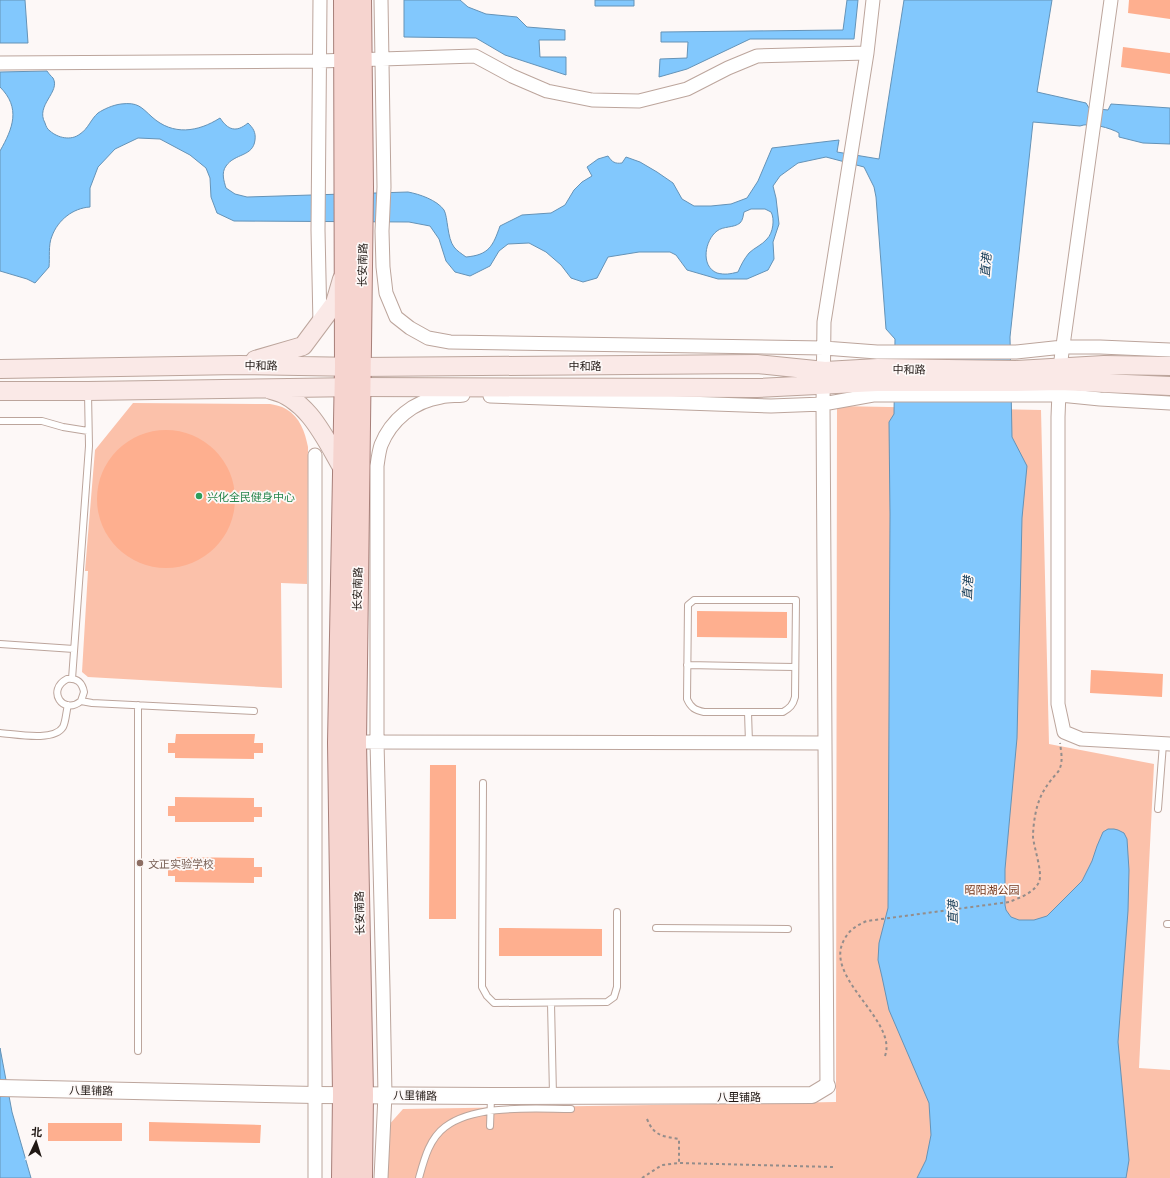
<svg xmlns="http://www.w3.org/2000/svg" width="1170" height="1178" font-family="Barlow,'Noto Sans SC',sans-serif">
<rect width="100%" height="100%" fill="#fdf8f7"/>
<path fill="#fbc1aa" d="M133 403 270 404C275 405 281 406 286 409 300 417 305 432 308 447L307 584 281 583 282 688 88 677 82 672 88 571H85L95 450Z
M837 406 1041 410 1049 744 1154 764 1139 1068 1170 1070V1178H388L387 1127 403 1109 836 1102Z"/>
<path fill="#82c8fd" stroke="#6593b7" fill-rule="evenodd" d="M0 0H25L28 43H0Z
M404 0H460L468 7 486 14 517 17 527 27 565 30V40H539L540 57H566V75L505 55 476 38 404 37Z
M595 0H634V6H595Z
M847 0H858L854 39H750L687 69 659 77 660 59 687 58 688 42H661V32L843 30Z
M904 0H1052L1037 92 1086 103 1089 108 1108 110 1111 104 1170 108V144L1143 143 1119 137V133C1111 128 1089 122 1080 126L1033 122 1010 337 1012 437 1027 466 1022 518 1017 738 1005 869V905L1006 910 1011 917 1019 920H1034L1047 916 1082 881 1092 861 1097 846 1103 832 1108 829H1114L1118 830 1124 833 1127 839 1129 870 1128 911 1118 1042 1129 1160 1126 1178H917L926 1160 931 1135 929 1103 889 1010 882 977 878 960 879 943 888 908 890 514 889 422 894 414 895 339 886 329 876 197 874 187 864 167 826 157 798 163 780 176 773 186 776 198 779 224 773 242 774 259 768 270 747 279H718L687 270 676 255 670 252H639L608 257 597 278 583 282 571 278 561 265 546 252 529 243 508 244 499 251 490 266 470 276 455 272 446 261 439 239 430 226 409 222 234 221 217 213 211 197 210 178 206 168 190 155 160 139 138 138 115 149 98 167 90 188V207C73 208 58 220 52 236 48 245 50 258 49 267L35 283 27 279 0 271V151C13 128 21 108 0 87V72L47 71C49 74 51 76 53 78 61 92 35 105 45 123 46 126 47 129 50 131 58 138 71 141 80 134 88 129 91 119 98 113 104 109 113 105 121 104 138 102 141 107 152 117 173 136 198 132 220 118 228 130 236 133 248 123 253 128 256 132 255 140 253 157 235 153 226 166 221 173 224 181 226 188L235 194 247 197 408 192C419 194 437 200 444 210 448 217 447 238 454 247 457 251 462 254 466 257 489 255 493 246 500 226L522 215 551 213 565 205 574 190 582 182 592 176 587 167 598 159 608 156C612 162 615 164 622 163L626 157 640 162 657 172 673 183 682 199 694 206H711L731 204 747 198 758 181 772 148 839 140 837 152 879 159ZM751 209H765L771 212C775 219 773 233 767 239 762 245 754 248 749 253 744 259 741 265 738 272 730 274 725 275 717 273 700 266 705 240 717 231 723 226 734 228 740 223 743 220 743 216 744 212Z
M0 1048 12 1112 31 1178H0Z"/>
<path fill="#feaf8f" d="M1129 0H1170V19L1128 13Z
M1123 47 1170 53V74L1121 67Z
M97 499a69 69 0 1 1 138 0a69 69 0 1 1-138 0Z
M697 611 787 612V638L697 637Z
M1091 670 1163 674 1162 697 1090 693Z
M176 734H255L254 743H263V753H254V759L175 758V753H168V743H175Z
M430 765H456V919H429Z
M175 797 254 798V807H262V817H254V822H175V816H168V806H175Z
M175 857 254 858V867H262V877H254V883L175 882V876H168V866H175Z
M499 928 602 929V956H499Z
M149 1122 261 1125 260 1143 149 1141Z
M48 1123H122V1141H48Z"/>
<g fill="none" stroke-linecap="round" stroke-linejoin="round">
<defs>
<path id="service" d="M0 421H42L63 427 88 431
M694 600H796L795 697C793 705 790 708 783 712H704C695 710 691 708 687 699L688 605Z
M0 644 74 649
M687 665 795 667
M72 679 89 446 88 393
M81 701 84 692C82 682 77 678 67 679 46 690 63 716 81 701L92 703 254 711
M748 712 749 743
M0 733C15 734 54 742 63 727 66 721 66 712 68 705
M483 783 482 987 487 996 494 1003 607 1002 614 997 617 987V912
M1158 809 1163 744
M1167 924H1170
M656 928 788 929
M551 1003 553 1095
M138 1051V705
M490 1126 491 1098
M419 1178C424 1160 429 1139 445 1127 475 1104 534 1109 571 1109"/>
<path id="minor" d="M320 0 318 230 320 324
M381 0 384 187 382 231 383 267 386 293 396 317 410 328 428 338 450 342 824 348 877 352H1016L1063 347H1100L1170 350
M1111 0 1060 367 1058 417V704L1064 732 1081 739 1170 744
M0 63 320 61 475 56 512 76 547 91 592 100 639 101 687 89 728 68 757 56 867 53
M490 396 771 406 823 404 873 395H1060L1100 399 1170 403
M315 455V1178
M356 742 825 743
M827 1086 823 404 824 322 867 53 873 0
M381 1178 385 1095 383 988 377 742V466C378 459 379 451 381 445 391 420 414 401 441 397 448 395 456 396 463 395"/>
<path id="tertiary" d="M0 1088 315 1095 491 1096 812 1095 827 1086"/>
<path id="secondary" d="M255 360 303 346 335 303 342 279
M0 369 240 365 360 367 757 364 825 371 878 368 1016 370 1104 365 1170 366
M271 390C308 398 326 440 343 469
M0 391H88L359 387 757 388 877 382H1016L1060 381 1170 386"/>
<path id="primary" d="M361 0 363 187 356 742 363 1095 362 1178
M342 1178 343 1094 338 743 345 367 344 0"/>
</defs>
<use href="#service" stroke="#bca59c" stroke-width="8"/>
<use href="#minor" stroke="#bca59c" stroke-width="15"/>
<use href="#tertiary" stroke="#bca59c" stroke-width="18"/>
<use href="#secondary" stroke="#bca59c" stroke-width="20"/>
<use href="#primary" stroke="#a77f79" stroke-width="22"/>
<path stroke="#948d8b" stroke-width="2" stroke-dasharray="3 3" stroke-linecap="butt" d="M885 1056C898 1020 823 978 844 940 849 930 857 925 867 921L1009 902C1019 898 1034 893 1039 882 1043 873 1034 848 1033 837 1033 830 1034 822 1035 816 1038 800 1042 792 1051 780 1054 776 1059 772 1060 768 1063 760 1061 751 1060 743
M647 1119C654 1136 662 1136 679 1139V1163
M642 1178 662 1165 679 1163 833 1167"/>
<use href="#service" stroke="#fff" stroke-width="6"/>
<use href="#minor" stroke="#fff" stroke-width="13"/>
<use href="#tertiary" stroke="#fff" stroke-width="16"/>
<use href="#secondary" stroke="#fae9e7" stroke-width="18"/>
<use href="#primary" stroke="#f6d4cf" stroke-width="20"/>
</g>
<circle fill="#2e9e5b" stroke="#fdf8f7" stroke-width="1.5" cx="199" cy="496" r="4"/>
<circle fill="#8d6e63" stroke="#fdf8f7" stroke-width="1.5" cx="140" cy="863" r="4"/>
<g text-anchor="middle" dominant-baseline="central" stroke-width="3.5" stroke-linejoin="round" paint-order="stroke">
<g font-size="11" fill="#201814" stroke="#fdf8f7">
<text transform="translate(362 265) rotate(-89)">长安南路</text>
<text transform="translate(261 365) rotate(1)">中和路</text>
<text x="585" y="365">中和路</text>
<text transform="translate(909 369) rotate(1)">中和路</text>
<text transform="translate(357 589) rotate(-89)">长安南路</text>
<text transform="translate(359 913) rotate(-91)">长安南路</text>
<text transform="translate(91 1090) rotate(1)">八里铺路</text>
<text transform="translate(415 1095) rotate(1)">八里铺路</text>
<text x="739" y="1096">八里铺路</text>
</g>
<g font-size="11" fill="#27864d" stroke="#fdf8f7" text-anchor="start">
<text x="207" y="496">兴化全民健身中心</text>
</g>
<g font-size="11" fill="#785e54" stroke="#fdf8f7" text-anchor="start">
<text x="148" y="863">文正实验学校</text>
</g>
<g font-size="11" fill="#76381d" stroke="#fdf8f7">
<text x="992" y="889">昭阳湖公园</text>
</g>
<g font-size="12" font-style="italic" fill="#103752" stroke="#fdf8f7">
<text transform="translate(985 265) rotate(-85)">直港</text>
<text transform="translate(967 588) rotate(-87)">直港</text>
<text transform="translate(952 912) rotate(-91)">直港</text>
</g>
</g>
<g transform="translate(36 1142) rotate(4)" stroke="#fdf8f7" stroke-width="3" paint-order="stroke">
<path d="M0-3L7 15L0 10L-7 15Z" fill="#201814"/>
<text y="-6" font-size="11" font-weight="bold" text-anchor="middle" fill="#201814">北</text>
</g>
</svg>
